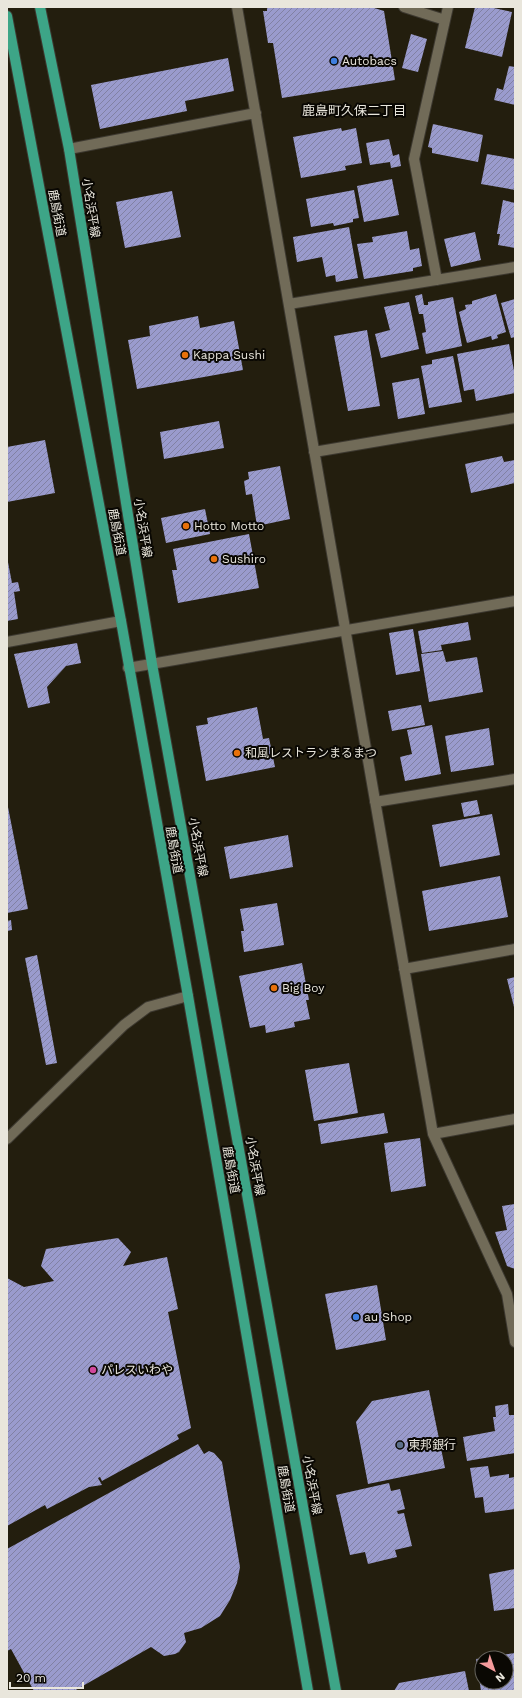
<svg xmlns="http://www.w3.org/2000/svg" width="522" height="1698" font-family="'Work Sans','Noto Sans JP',sans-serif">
<defs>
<pattern id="building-hatch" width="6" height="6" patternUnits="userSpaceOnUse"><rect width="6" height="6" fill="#9a9bcd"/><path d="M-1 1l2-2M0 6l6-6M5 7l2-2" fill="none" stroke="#8181a3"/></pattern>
</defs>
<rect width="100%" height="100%" fill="#231e0e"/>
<path fill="url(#building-hatch)" d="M267 7H371L384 11 395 80 282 98 273 43H268L263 11H267Z
M475 7H489L512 12 502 57 465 48Z
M411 34 427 39 418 72 402 68Z
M228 58 234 91 185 101 187 111 100 129 91 85Z
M509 66 515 67V105L494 100 497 88 503 90Z
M433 124 483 135 478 162 432 153V148L428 147Z
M341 128 342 131 356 128 362 163 345 166 346 170 301 178 293 137Z
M389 139 393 156 399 154 401 166 391 168 390 162 370 165 366 143Z
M487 154 515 159V190L481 184Z
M392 179 399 215 364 222 357 186Z
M354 190 359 218 353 219V222L334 226 333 223 311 227 306 199Z
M172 191 181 237 125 248 116 202Z
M503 200 515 203V248L498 245 500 234H497Z
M349 227 358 278 336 282 335 275 326 277 322 257 297 262 293 237Z
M407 231 410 250 419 248 422 266 413 268V271L364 279 357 244 373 242 372 237Z
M475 232 481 260 451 267 444 239Z
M422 294 424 305H428V302L453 297 462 346 426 354 422 333 426 332 423 314H419L415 296Z
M496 294 506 332 497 335 498 338 492 340 491 336 467 343 459 312 466 309 465 305 472 304V301Z
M515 299V337L511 338 501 303Z
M409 302 419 349 381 358 375 334 390 330 384 307Z
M198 316 200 328 234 321 243 370 137 389 128 340 150 336 149 326Z
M367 330 380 406 348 411 334 336Z
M509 344 515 376V393L476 401 474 389 464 391 457 354Z
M453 356 462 402 429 408 421 366 432 364V360Z
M419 378 425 414 398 419 392 383Z
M219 421 224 448 164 459 160 432Z
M45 440 55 493 7 502V447Z
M502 456 504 462 515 460V483L471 493 465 464Z
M280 466 290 519 257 526 252 494 246 495 244 481 249 479 248 472Z
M205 509 210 534 166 543 161 518Z
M249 534 259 588 178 603 172 570H177L173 549Z
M7 557 12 583 18 582 20 591 14 592 18 619 7 621Z
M468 622 471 640 441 645 442 650 422 653 418 631Z
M413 629 420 671 396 675 389 633Z
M77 643 81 663 66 666 47 687 50 703 28 708 14 654Z
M443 651 446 662 477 657 483 692 429 702 421 654Z
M421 705 425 725 392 731 388 711Z
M257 707 263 739 269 738 275 767 206 781 196 726 208 724 207 718Z
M432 725 441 774 405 781 400 757 412 754 407 730Z
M489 728 494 765 451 772 445 736Z
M477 800 480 814 464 817 461 803Z
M7 802 28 909 7 913Z
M492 814 500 855 440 867 432 825Z
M288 835 293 867 230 879 224 847Z
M500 876 508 917 429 931 422 891Z
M277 903 284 945 244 952 241 931H244L240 909Z
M11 920 12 930 7 931V921Z
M37 955 57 1063 46 1065 25 958Z
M302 963 309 1000H306L310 1019 294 1022 295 1027 266 1033 265 1025 250 1028 239 976Z
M515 977V1007H514L507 979Z
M349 1063 358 1113 314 1121 305 1070Z
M384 1113 388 1133 321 1144 318 1124Z
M420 1138 426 1186 391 1192 384 1143Z
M515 1204V1269L507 1266 495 1232 507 1230 502 1206Z
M118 1238 131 1252 123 1266 167 1257 178 1309 168 1312 191 1428 177 1435 179 1439 102 1481 100 1477 98 1478 102 1485 89 1487 47 1509 45 1505 7 1526V1278L24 1287 54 1281 41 1266 46 1249Z
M377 1285 386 1340 336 1350 325 1294Z
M429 1390 445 1468 368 1484 356 1422 372 1401Z
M508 1404 509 1415H515V1453L467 1461 463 1437 495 1431 493 1417H496L495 1406Z
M198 1444 204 1454 209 1451 214 1453 222 1462 240 1567 237 1583 230 1600 220 1616 201 1628 184 1633 186 1642 179 1652 175 1654 164 1656 151 1647 74 1691H34L11 1649 7 1651V1549Z
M488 1466 490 1477 509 1474V1478L515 1477V1509L485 1513 483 1497 475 1498 470 1468Z
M389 1483 391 1491 400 1489 405 1509 397 1511 398 1514 404 1513 412 1546 395 1550 397 1557 368 1564 365 1552 350 1555 336 1495Z
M515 1569V1608L494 1611 489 1574Z
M515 1653V1691H481L476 1659 482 1658V1682H506V1658L488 1657Z
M465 1671 469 1691H394L399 1683Z"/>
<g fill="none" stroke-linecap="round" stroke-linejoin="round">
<defs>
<path id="minor" d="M237 7 433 1134 507 1294 515 1342
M404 7 445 20
M69 149 256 113
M437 280 414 159 448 7
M289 304 515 267
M314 452 515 418
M7 642 121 621
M128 668 515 601
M375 802 515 779
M404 969 515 949
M433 1134 515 1119
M7 1139 124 1025 148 1007 188 996"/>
<path id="primary" d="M40 7 69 149 152 664 336 1691
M7 16 121 621 188 996 308 1691"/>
</defs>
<use href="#minor" stroke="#3d3930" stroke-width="12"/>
<use href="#primary" stroke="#3d3930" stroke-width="12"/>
<use href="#minor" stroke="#716b58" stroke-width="10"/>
<use href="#primary" stroke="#3da587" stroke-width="10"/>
</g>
<g fill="#3f7fe0" stroke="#0a0803" stroke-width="1.5">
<circle cx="334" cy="61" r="4"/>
<circle cx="356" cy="1317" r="4"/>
</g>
<g fill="#e8710a" stroke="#0a0803" stroke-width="1.5">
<circle cx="185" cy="355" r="4"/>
<circle cx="186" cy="526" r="4"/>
<circle cx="214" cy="559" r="4"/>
<circle cx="237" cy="753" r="4"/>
<circle cx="274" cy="988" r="4"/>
</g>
<circle fill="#d1479c" stroke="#0a0803" stroke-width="1.5" cx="93" cy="1370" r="4"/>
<circle fill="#5c6f8a" stroke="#0a0803" stroke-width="1.5" cx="400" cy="1445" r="4"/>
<g text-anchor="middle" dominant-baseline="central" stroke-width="4" stroke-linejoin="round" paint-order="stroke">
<g font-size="12" fill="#e9e6dc" stroke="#0a0803" text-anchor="start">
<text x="342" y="61">Autobacs</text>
<text x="193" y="355">Kappa Sushi</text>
<text x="194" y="526">Hotto Motto</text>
<text x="222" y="559">Sushiro</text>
<text x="245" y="753">和風レストランまるまつ</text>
<text x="282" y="988">Big Boy</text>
<text x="364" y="1317">au Shop</text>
<text x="101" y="1370">パレスいわや</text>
<text x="408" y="1445">東邦銀行</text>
</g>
<g font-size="12" fill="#e9e6dc" stroke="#0a0803">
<text transform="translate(91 208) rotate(81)">小名浜平線</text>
<text transform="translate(57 213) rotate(79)">鹿島街道</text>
<text transform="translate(143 528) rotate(81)">小名浜平線</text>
<text transform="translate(117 532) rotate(79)">鹿島街道</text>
<text transform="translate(198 847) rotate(80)">小名浜平線</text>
<text transform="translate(174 850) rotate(80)">鹿島街道</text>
<text transform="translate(255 1166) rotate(80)">小名浜平線</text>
<text transform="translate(231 1170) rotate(80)">鹿島街道</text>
<text transform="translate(312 1485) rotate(80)">小名浜平線</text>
<text transform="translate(286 1489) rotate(80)">鹿島街道</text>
</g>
<g font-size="13" fill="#e9e6dc" stroke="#0a0803">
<text x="354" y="110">鹿島町久保二丁目</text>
</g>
</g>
<rect width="522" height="1698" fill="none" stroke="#e9e6dc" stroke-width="16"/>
<g transform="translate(494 1670) rotate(140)"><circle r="19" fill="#0a0803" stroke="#63615a"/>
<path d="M0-3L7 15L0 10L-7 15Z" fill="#f59b9c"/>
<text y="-6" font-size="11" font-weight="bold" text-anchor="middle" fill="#e9e6dc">N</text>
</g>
<path d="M10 1682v6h73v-6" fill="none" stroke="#e9e6dc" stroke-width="2"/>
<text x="16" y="1682" font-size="12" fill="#e9e6dc" stroke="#0a0803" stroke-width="3" paint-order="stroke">20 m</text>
</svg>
